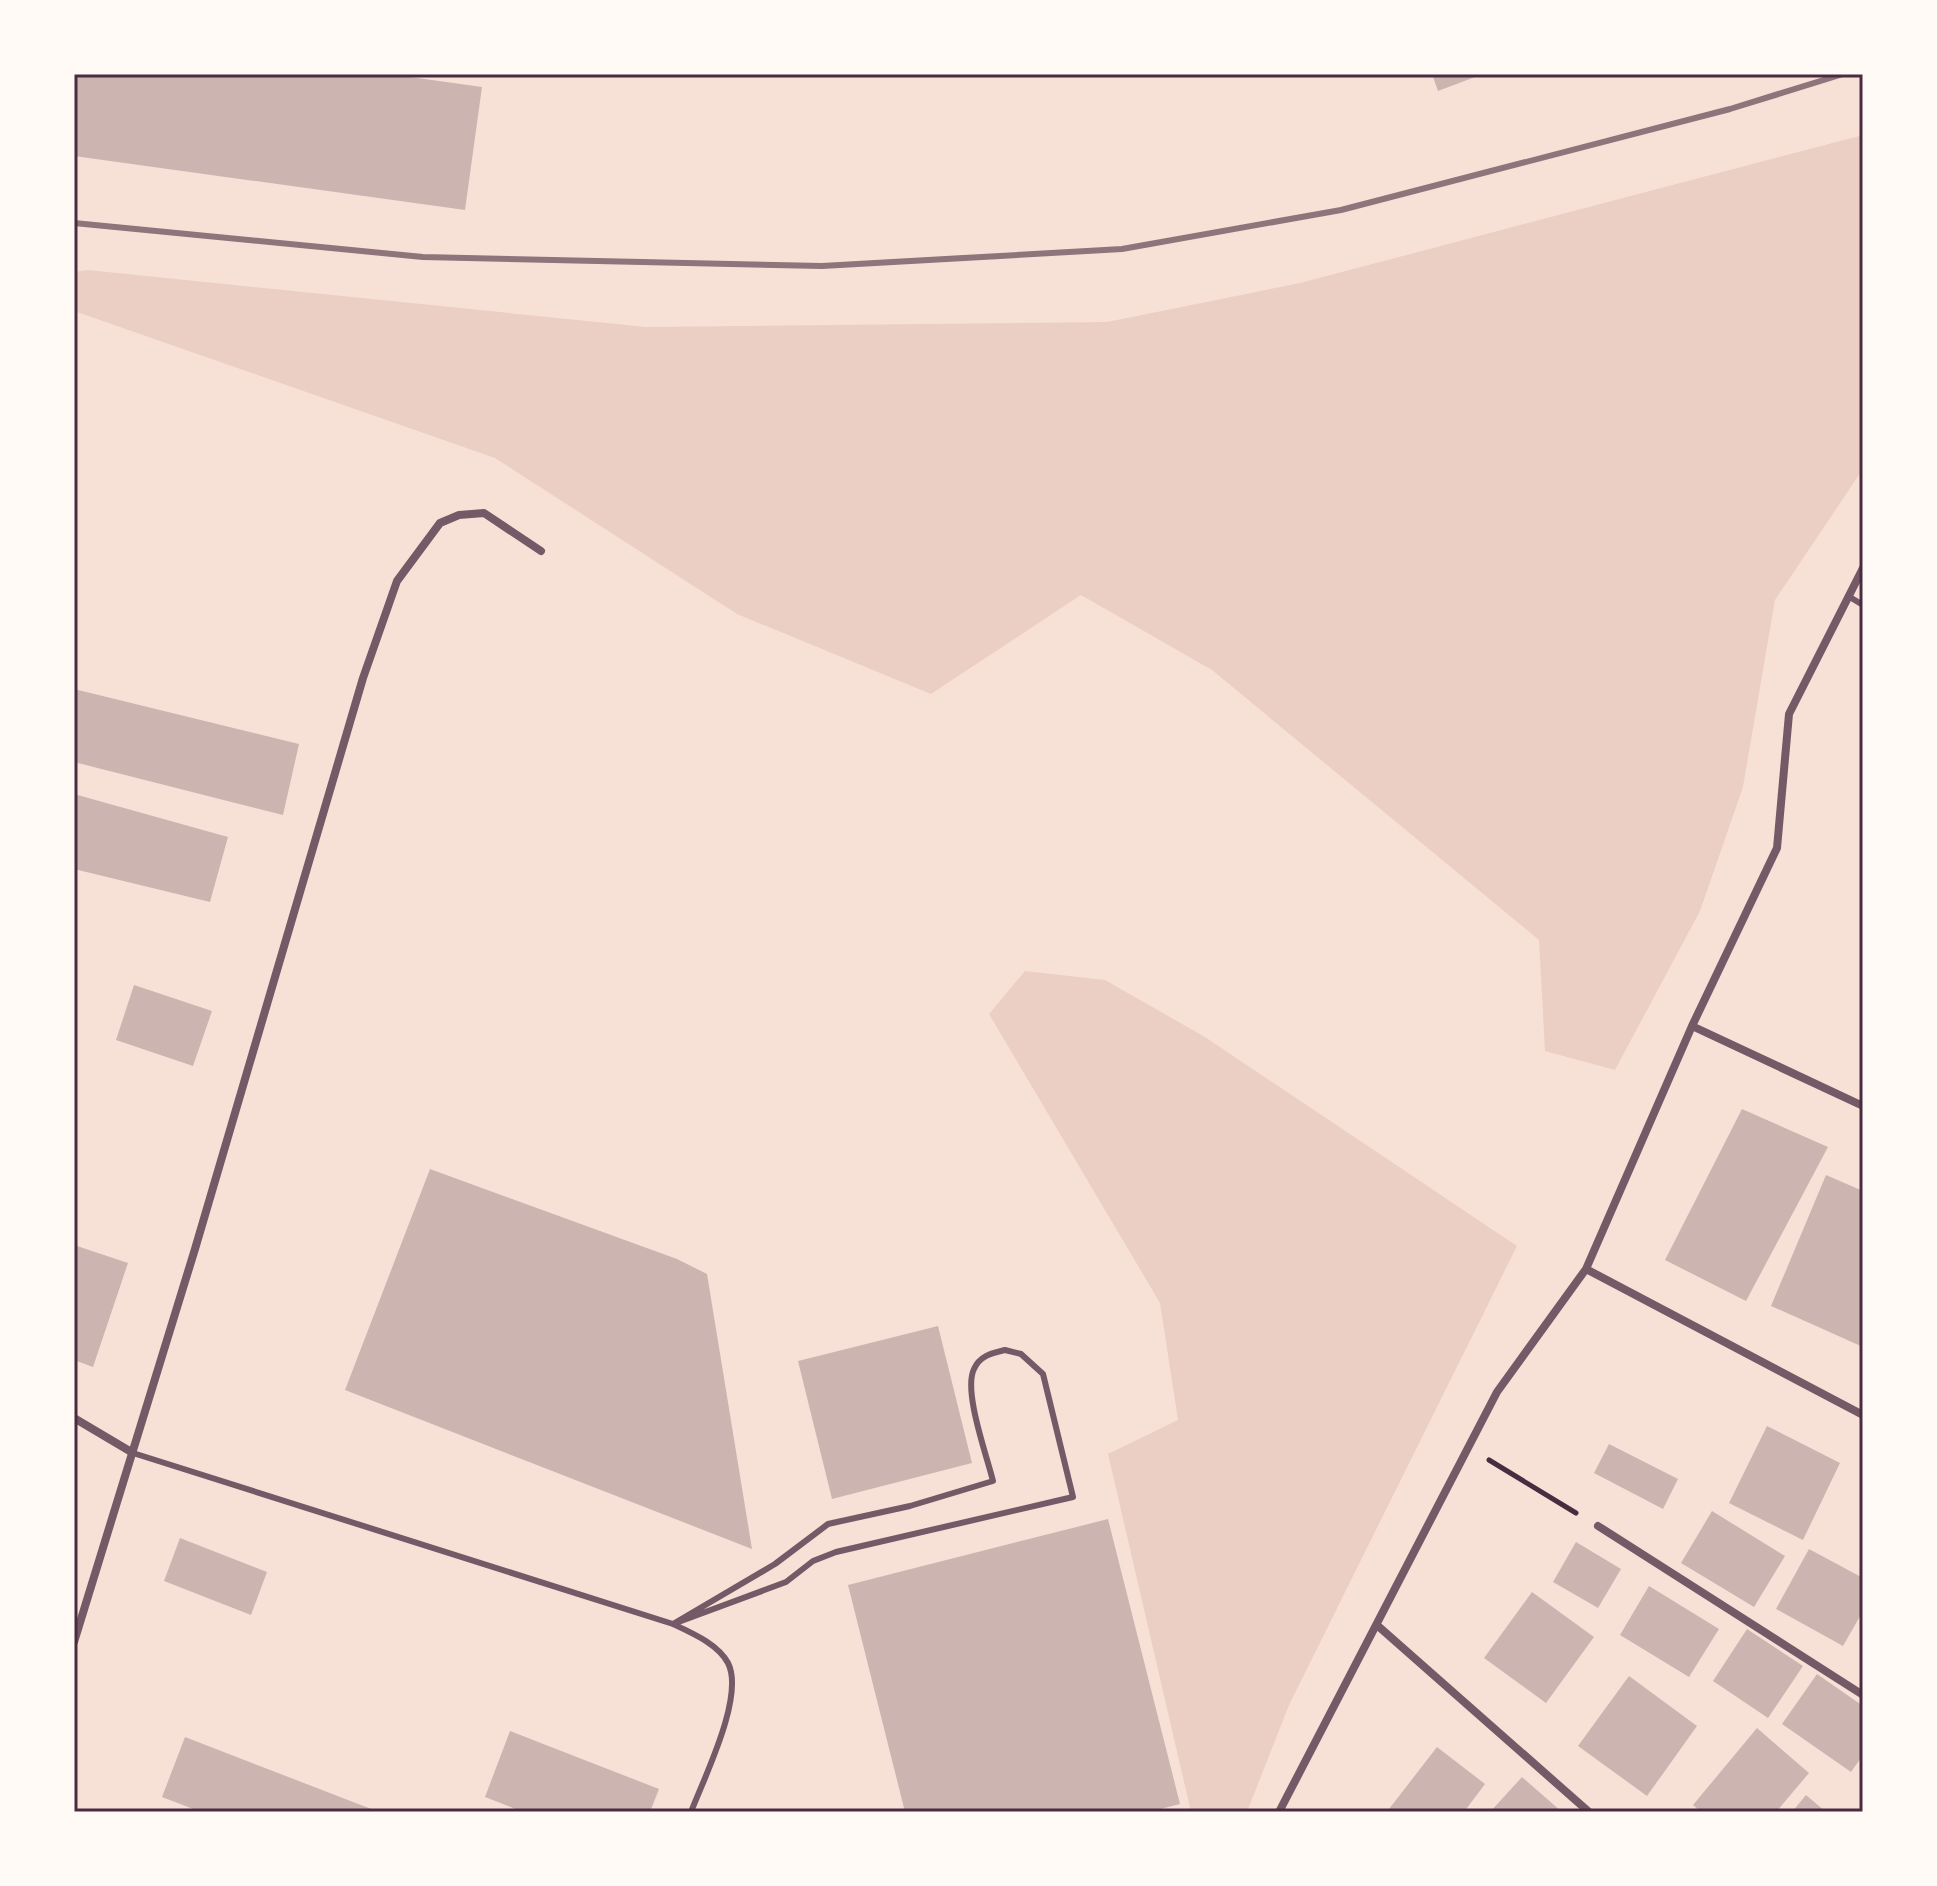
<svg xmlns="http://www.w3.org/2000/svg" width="1937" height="1886" font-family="'IBM Plex Sans',sans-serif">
<rect width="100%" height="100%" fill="#f7e1d7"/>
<path fill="#ebcfc5" d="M1863 135V469L1775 600 1743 787 1700 911 1615 1070 1545 1051 1539 940 1212 670 1081 595 931 694 737 614 495 458 74 311V272L88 270 646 327 1107 322 1300 283Z
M1025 971 1105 980 1205 1037 1517 1246 1289 1705 1247 1812H1191L1108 1454 1178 1420 1160 1303 989 1014Z"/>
<path fill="#ccb4b1" d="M74 74H389L482 87 465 210 74 156Z
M1432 74H1483L1438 91Z
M74 689 299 744 283 815 74 762Z
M74 794 228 837 210 902 74 869Z
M134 985 212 1011 193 1066 116 1040Z
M1742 1109 1828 1147 1746 1301 1665 1260Z
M430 1169 677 1259 707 1274 752 1549 345 1390Z
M1826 1175 1863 1191V1347L1771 1306Z
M74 1245 128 1263 93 1367 74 1360Z
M938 1326 972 1463 832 1499 798 1361Z
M1767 1426 1840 1463 1803 1540 1729 1503Z
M1609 1444 1678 1479 1663 1509 1594 1473Z
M1712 1511 1785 1556 1754 1607 1681 1563Z
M1108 1519 1180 1804 1149 1812H905L848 1585Z
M180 1538 267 1572 251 1615 164 1581Z
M1576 1542 1621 1569 1598 1608 1553 1582Z
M1809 1549 1863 1578V1611L1843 1646 1776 1609Z
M1649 1586 1719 1629 1689 1677 1620 1635Z
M1532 1592 1594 1637 1546 1703 1484 1658Z
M1747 1629 1803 1666 1768 1718 1713 1681Z
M1817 1674 1863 1706V1755L1851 1772 1782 1724Z
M1629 1676 1697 1726 1647 1796 1578 1746Z
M1757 1728 1809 1773 1776 1812H1701L1693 1805Z
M510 1731 659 1789 650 1812H523L485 1797Z
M185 1737 379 1812H201L162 1797Z
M1437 1747 1485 1784 1464 1812H1393L1389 1809Z
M1522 1777 1562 1812H1490Z
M1806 1795 1826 1812H1792Z"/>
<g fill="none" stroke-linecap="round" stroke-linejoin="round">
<path stroke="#4a2c40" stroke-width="5" d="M1489 1460 1576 1513"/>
<path stroke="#755966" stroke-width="6" d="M1848 596 1863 605
M1005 1350 1021 1354 1043 1374 1073 1497 836 1552 813 1561 786 1582 673 1624 775 1564 828 1524 910 1506 993 1481C987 1456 963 1391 974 1369 980 1355 993 1353 1005 1350Z
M133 1453 673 1624C692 1633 718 1644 728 1663 745 1696 704 1778 691 1812"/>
<path stroke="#755966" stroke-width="8" d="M1692 1026 1777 848 1789 714 1863 568
M1863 1106 1692 1026 1586 1269 1863 1415
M74 1418 133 1453
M1598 1526 1863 1695
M1378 1626 1589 1812
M74 1642 195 1249 363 678 397 581 440 523 459 515 484 513 541 551
M1279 1812 1497 1392 1586 1269"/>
<path stroke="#8f747c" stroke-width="6" d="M74 223 423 257 822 266 1122 249 1341 210 1730 109 1843 74"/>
</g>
<rect width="1937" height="1886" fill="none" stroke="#fffaf5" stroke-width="152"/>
<rect x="76" y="76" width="1785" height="1734" fill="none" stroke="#4a2c40" stroke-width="3"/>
</svg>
